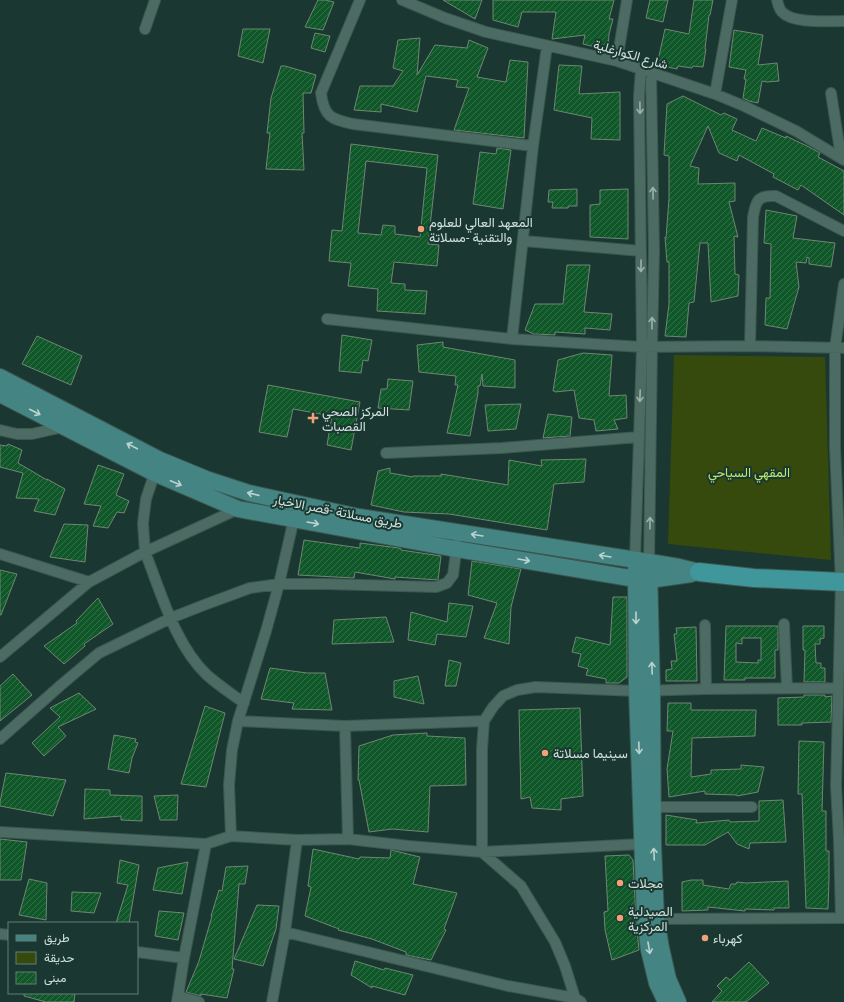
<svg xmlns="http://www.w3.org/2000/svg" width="844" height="1002" font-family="Ubuntu,Vazirmatn,sans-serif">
<defs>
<pattern id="building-hatch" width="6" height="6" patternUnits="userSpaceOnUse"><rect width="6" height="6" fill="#10582a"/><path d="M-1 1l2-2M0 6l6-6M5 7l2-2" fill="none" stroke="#327048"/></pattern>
</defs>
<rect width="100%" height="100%" fill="#1a3831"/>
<path fill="#374a0e" d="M674 355 825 357 831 560 668 544Z"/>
<path fill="url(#building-hatch)" stroke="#6f8673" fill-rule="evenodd" d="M318 0H325L334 2 323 30 305 27Z
M443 0H482L475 19Z
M493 0H614L609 19H613L609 34 608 50 583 44 585 35 552 39 556 12H522L518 27 493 20Z
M650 0H668L663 22 646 18Z
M694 0H713L710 15H709L705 49H706L703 67 693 66 692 68 678 66 677 69 657 65 665 29 689 34Z
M243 29H270L263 63 238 56Z
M734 30 763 35 758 65 777 63 779 81 767 82 762 81 758 103 749 101 743 98 746 79H744L746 70 729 67Z
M315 33 330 36 325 52 311 48Z
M420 38 417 75 435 45 467 48 469 40 488 48 477 77 506 82 510 60 528 62 524 138 454 130 469 88 456 87 458 80 426 76 417 112 381 104V112L354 110 360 86H393L403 71 393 68 398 40Z
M559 65 582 66 579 94 620 92V140L591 139 592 118 554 110Z
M281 66H285L316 75 311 93H303L304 133H302L304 170 266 169 270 133H267L271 98Z
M683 96 721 115 724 113 737 119 732 130 756 141 762 128 786 138V136L809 147 820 153 818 157 844 171V215L801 185 798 190 773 177 774 174 739 155 737 161 719 153 708 126 690 166 699 168 698 184 735 183V201L729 202 738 237 734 236 735 274 739 275 738 296 711 302 708 243H700L694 302 689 303 686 337 665 336 669 304V262H667L665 237 666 238 669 199V156L664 155 667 104Z
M351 144 438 155 428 244 439 245 437 266 394 262 391 283 405 284V290L427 291 425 314 377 311 378 289 348 286 351 263 329 261 332 230 342 231ZM366 161 427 168 420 237 395 234V226L383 225 381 235 358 233Z
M497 148 511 150 503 209 473 204 480 152 496 154Z
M577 189V206H569L568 208H552L553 202H548L549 190Z
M628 189V239L590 237V205L600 204V190Z
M766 210 797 216 793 238 835 243 831 267 809 264V258L807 257 806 263 796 262 799 287 787 329 765 325 766 298H770L771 244 764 243Z
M567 265H590L584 312 612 314 610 330 585 328V334L555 332V335L534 334 525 330 535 304H563Z
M342 335 372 340 368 361 363 360 361 373 339 371Z
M37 336 82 356 71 385 22 364Z
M443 342V347L515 360V388L483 386 482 374 480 386H478V393L470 436 447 433 458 385H455L456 376 419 372 417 345Z
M583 353 612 355 609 396 626 395 627 418 614 420 618 429 596 431 594 420 579 418 574 390 555 392V391H553L558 360Z
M388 379 413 381 409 410 378 408 381 389H387Z
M268 385 360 402 351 450 327 445 332 416 293 409 287 437 259 432Z
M521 404 516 429 488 431 485 405Z
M548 414 572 417 570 436 543 438Z
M8 444 22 450 18 463 47 480V479L65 489 55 515 34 511 39 499 16 498 23 473 0 467V445L7 446Z
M586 459 584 482 554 484 547 530 449 514 404 512 371 505 378 471 390 468V473L413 477V476H441V474L508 485 509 460 542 466 541 460Z
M98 465 124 474 116 495 129 501 124 513 117 512 108 528 93 526 101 506 84 504Z
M64 524 88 525 85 562 50 557Z
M304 540 360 548V543L399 548 401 549V550L441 556 438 580 395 577V579L355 572 354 578 298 575Z
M472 561 521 569 511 607 509 644 484 638 497 603 468 595Z
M0 570 17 574 1 615H0Z
M613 597H627V677L619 683H606V679L586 675 588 669 578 666 581 654 572 652 576 637 610 645Z
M98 598 113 624 84 644 85 646 64 664 44 646 77 623 76 621Z
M449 603 473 606 466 637 437 634 435 645 408 640 411 612 447 622Z
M386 617 394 642 332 644 334 620Z
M726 626H778V650H775V678H745V680H724ZM742 638H761V660H758V663L736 662V643L742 644Z
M803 626H824V638L820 639V644H815L816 663H821V668H825V682H804L805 650H803Z
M696 627 697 681H666V670L672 669 671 661H677L674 634H677L676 628Z
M449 660 461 663 456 686H445Z
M270 668 307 673H325L332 710 292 709 294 703 261 699Z
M13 674 32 695 0 721V686Z
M418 676 424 704 394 697V681Z
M79 693 96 709 58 727 66 736 44 756 32 743 60 717 50 708Z
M804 695H825V697L832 696 831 722 802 723V725H778V698L804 697Z
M668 703H691V710H756L755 736 692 738 691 777 711 774V770L741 769V765L764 767 758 792 737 796V795L705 794V791L669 797 667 769 673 731H667Z
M205 706 225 713 206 787 181 784Z
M580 708 583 796 561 799V810L532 808 530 797 521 799 519 710Z
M427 733V736L465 738 466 785 430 786 428 832 392 829 369 832 359 780H358L359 746 393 735Z
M114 735 136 739 135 742 138 743 132 758 129 773 108 769Z
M799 741 824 742 822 811H826V851H829V878L828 909 806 908 802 794H798Z
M6 773 66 780 53 816 0 806V802Z
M85 789 110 790V795L142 796V821L121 820V816L84 819Z
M178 795 177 820H160L154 796Z
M783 800 786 842 750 843 749 849 737 844 728 832 705 845H666V815L697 820 696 823 729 820 730 822 759 821V801Z
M0 839 27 842 21 880H0Z
M313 849 359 859 360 857 390 858 391 850 420 857 413 884 457 893 444 929 446 930 431 960 406 955V952L372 939 338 930 339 929 305 916 311 887 308 886Z
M629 855 633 860 636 919 639 950 612 960 605 930 604 912 608 911 605 856Z
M120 860 139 865 129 923H116L128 885 117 883Z
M188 862 182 894 153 890 158 868Z
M248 866 245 884H239L232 969H234L227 998 201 994V996L186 992 199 961 212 916H211L219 890 222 891 226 867Z
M29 879 47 883 46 920 19 915Z
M691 880H703V885L729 889 731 884H736L737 882 746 883 788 881 789 908H774V910L745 909V911L708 907V910L682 911V882Z
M72 892 101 893 94 913 71 911Z
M257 905 279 906 276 929 263 966 234 959Z
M159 911 184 913 178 940 155 936Z
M355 961 384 970 385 968 413 975 405 995 372 986V988L351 975Z
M749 962 769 983 746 1002H712L722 991 717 986 726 977 730 980Z
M24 993H75L74 1002H46L24 996Z"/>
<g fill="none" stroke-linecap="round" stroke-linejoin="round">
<defs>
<path id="street" d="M360 0 321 93C324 117 331 119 353 124L533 146
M402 0 445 18 486 32 617 61 715 94 744 106 796 131 844 160
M777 0C778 4 779 9 782 12 793 24 828 21 844 21
M145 29 155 0
M617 61 627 0
M831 93 841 157
M715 94 732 0
M524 241 641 251
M327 319 512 339 642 347 750 346 844 348
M512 339 533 146 547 46
M750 346 753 217C756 200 758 195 776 196L844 231
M0 430 17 434H32L63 427
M386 453 502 448 639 437
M156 469 146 499 143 523 145 552 238 509
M0 554 89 582
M635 560 642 347 639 96 641 69
M649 562 652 346 654 251 651 73
M784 624 787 688
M705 625 706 689
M0 657 89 582 145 552C161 592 175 645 207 675 218 685 232 694 244 703
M238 721 345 726 484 721
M345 726 348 839
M0 739 61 685 99 653 171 618 204 605 250 588 279 584H326L436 587 447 583 453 575 457 544
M647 807H752
M0 832 206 844 231 836 297 840 348 839 409 846 482 852 642 844
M231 836 229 785 232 750 238 721 266 631 279 584 295 514
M841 918 839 840 836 786 841 582 835 448V348L844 284
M651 919 844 918
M285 932 508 986 575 998
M0 934 9 935
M137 952 184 958
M178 996 199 1002
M177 1002 184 958 206 844
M272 1002 285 932 297 840
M581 1002 575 998 565 966 555 942 521 886 482 852V749L484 721 493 707 503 696 517 690 536 687 637 691 706 689 838 688"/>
<path id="primary" d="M0 377 160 460 206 479 249 493 359 517 649 562 679 567 699 572
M0 394 154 473 238 509 456 549 636 579 649 580 691 574
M636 569 637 691 645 919 649 950 657 983 666 1002
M649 569 652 691 653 844 656 919 661 948 668 979 678 1002"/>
<path id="highway" d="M699 572 754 578 844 582"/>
</defs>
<use href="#street" stroke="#3c5550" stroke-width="12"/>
<use href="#primary" stroke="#3c5550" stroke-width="18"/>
<use href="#highway" stroke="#3c5550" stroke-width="20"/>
<use href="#street" stroke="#4c6b62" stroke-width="10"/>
<use href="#primary" stroke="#448584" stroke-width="16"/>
<use href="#highway" stroke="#3f969b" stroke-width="18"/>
</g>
<defs><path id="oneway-shaft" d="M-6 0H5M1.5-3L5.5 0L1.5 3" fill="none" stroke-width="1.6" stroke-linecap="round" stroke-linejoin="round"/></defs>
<g stroke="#9bb2ab">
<use href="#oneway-shaft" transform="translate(640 108) rotate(89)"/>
<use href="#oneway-shaft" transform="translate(653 193) rotate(-91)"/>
<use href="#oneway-shaft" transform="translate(641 266) rotate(90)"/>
<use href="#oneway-shaft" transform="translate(652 323) rotate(-89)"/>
<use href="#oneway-shaft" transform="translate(640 396) rotate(92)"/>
<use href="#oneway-shaft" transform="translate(650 523) rotate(-89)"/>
</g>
<g stroke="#bbd3cf">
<use href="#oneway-shaft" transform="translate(35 412) rotate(27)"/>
<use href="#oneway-shaft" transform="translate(132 446) rotate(-152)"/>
<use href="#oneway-shaft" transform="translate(176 483) rotate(23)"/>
<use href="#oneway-shaft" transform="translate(253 494) rotate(-167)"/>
<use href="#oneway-shaft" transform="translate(313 523) rotate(10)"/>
<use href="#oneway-shaft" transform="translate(477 535) rotate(-171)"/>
<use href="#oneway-shaft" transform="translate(605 556) rotate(-171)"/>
<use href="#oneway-shaft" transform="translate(524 560) rotate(10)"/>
<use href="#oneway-shaft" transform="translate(636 618) rotate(90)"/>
<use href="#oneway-shaft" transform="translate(652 668) rotate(-92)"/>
<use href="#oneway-shaft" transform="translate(639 748) rotate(88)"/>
<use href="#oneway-shaft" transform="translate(654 854) rotate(-93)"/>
<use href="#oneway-shaft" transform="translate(649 948) rotate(80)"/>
</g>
<g fill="#f0a278" stroke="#1a3831" stroke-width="1.5">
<circle cx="421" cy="229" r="4"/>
<path d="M311 412h4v4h4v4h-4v4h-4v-4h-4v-4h4z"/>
<circle cx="545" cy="753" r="4"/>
<circle cx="620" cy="883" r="4"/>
<circle cx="620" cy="918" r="4"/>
<circle cx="705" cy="938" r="4"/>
</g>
<g text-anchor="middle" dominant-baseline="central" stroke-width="4" stroke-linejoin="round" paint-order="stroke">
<g font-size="13" fill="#d0e1dc" stroke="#1a3831">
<text transform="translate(631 54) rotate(16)">شارع الكوارغلية</text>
<text transform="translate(338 511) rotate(11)">طريق مسلاتة -قصر الاخيار</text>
</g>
<g font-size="13" fill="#d0e1dc" stroke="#1a3831" text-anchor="start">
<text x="429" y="222">المعهد العالي للعلوم<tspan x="429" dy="15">والتقنية -مسلاتة</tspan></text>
<text x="322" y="411">المركز الصحي<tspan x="322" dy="15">القصبات</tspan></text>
<text x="553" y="753">سينيما مسلاتة</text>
<text x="628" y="883">مجلات</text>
<text x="628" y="911">الصيدلية<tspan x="628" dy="15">المركزية</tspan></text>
<text x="713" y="938">كهرباء</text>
</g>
<g font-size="13" fill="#bde76d" stroke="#1a3831">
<text x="749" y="472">المقهي السياحي</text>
</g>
</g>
<rect x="8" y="922" width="130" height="72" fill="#1a3831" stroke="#637c75"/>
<rect x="16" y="935" width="20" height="6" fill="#448584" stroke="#637c75"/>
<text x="44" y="942" font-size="12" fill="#d0e1dc">طريق</text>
<rect x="16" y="952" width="20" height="12" fill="#374a0e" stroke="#637c75"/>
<text x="44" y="962" font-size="12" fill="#d0e1dc">حديقة</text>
<rect x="16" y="972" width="20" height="12" fill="url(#building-hatch)" stroke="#637c75"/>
<text x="44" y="982" font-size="12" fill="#d0e1dc">مبنى</text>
</svg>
